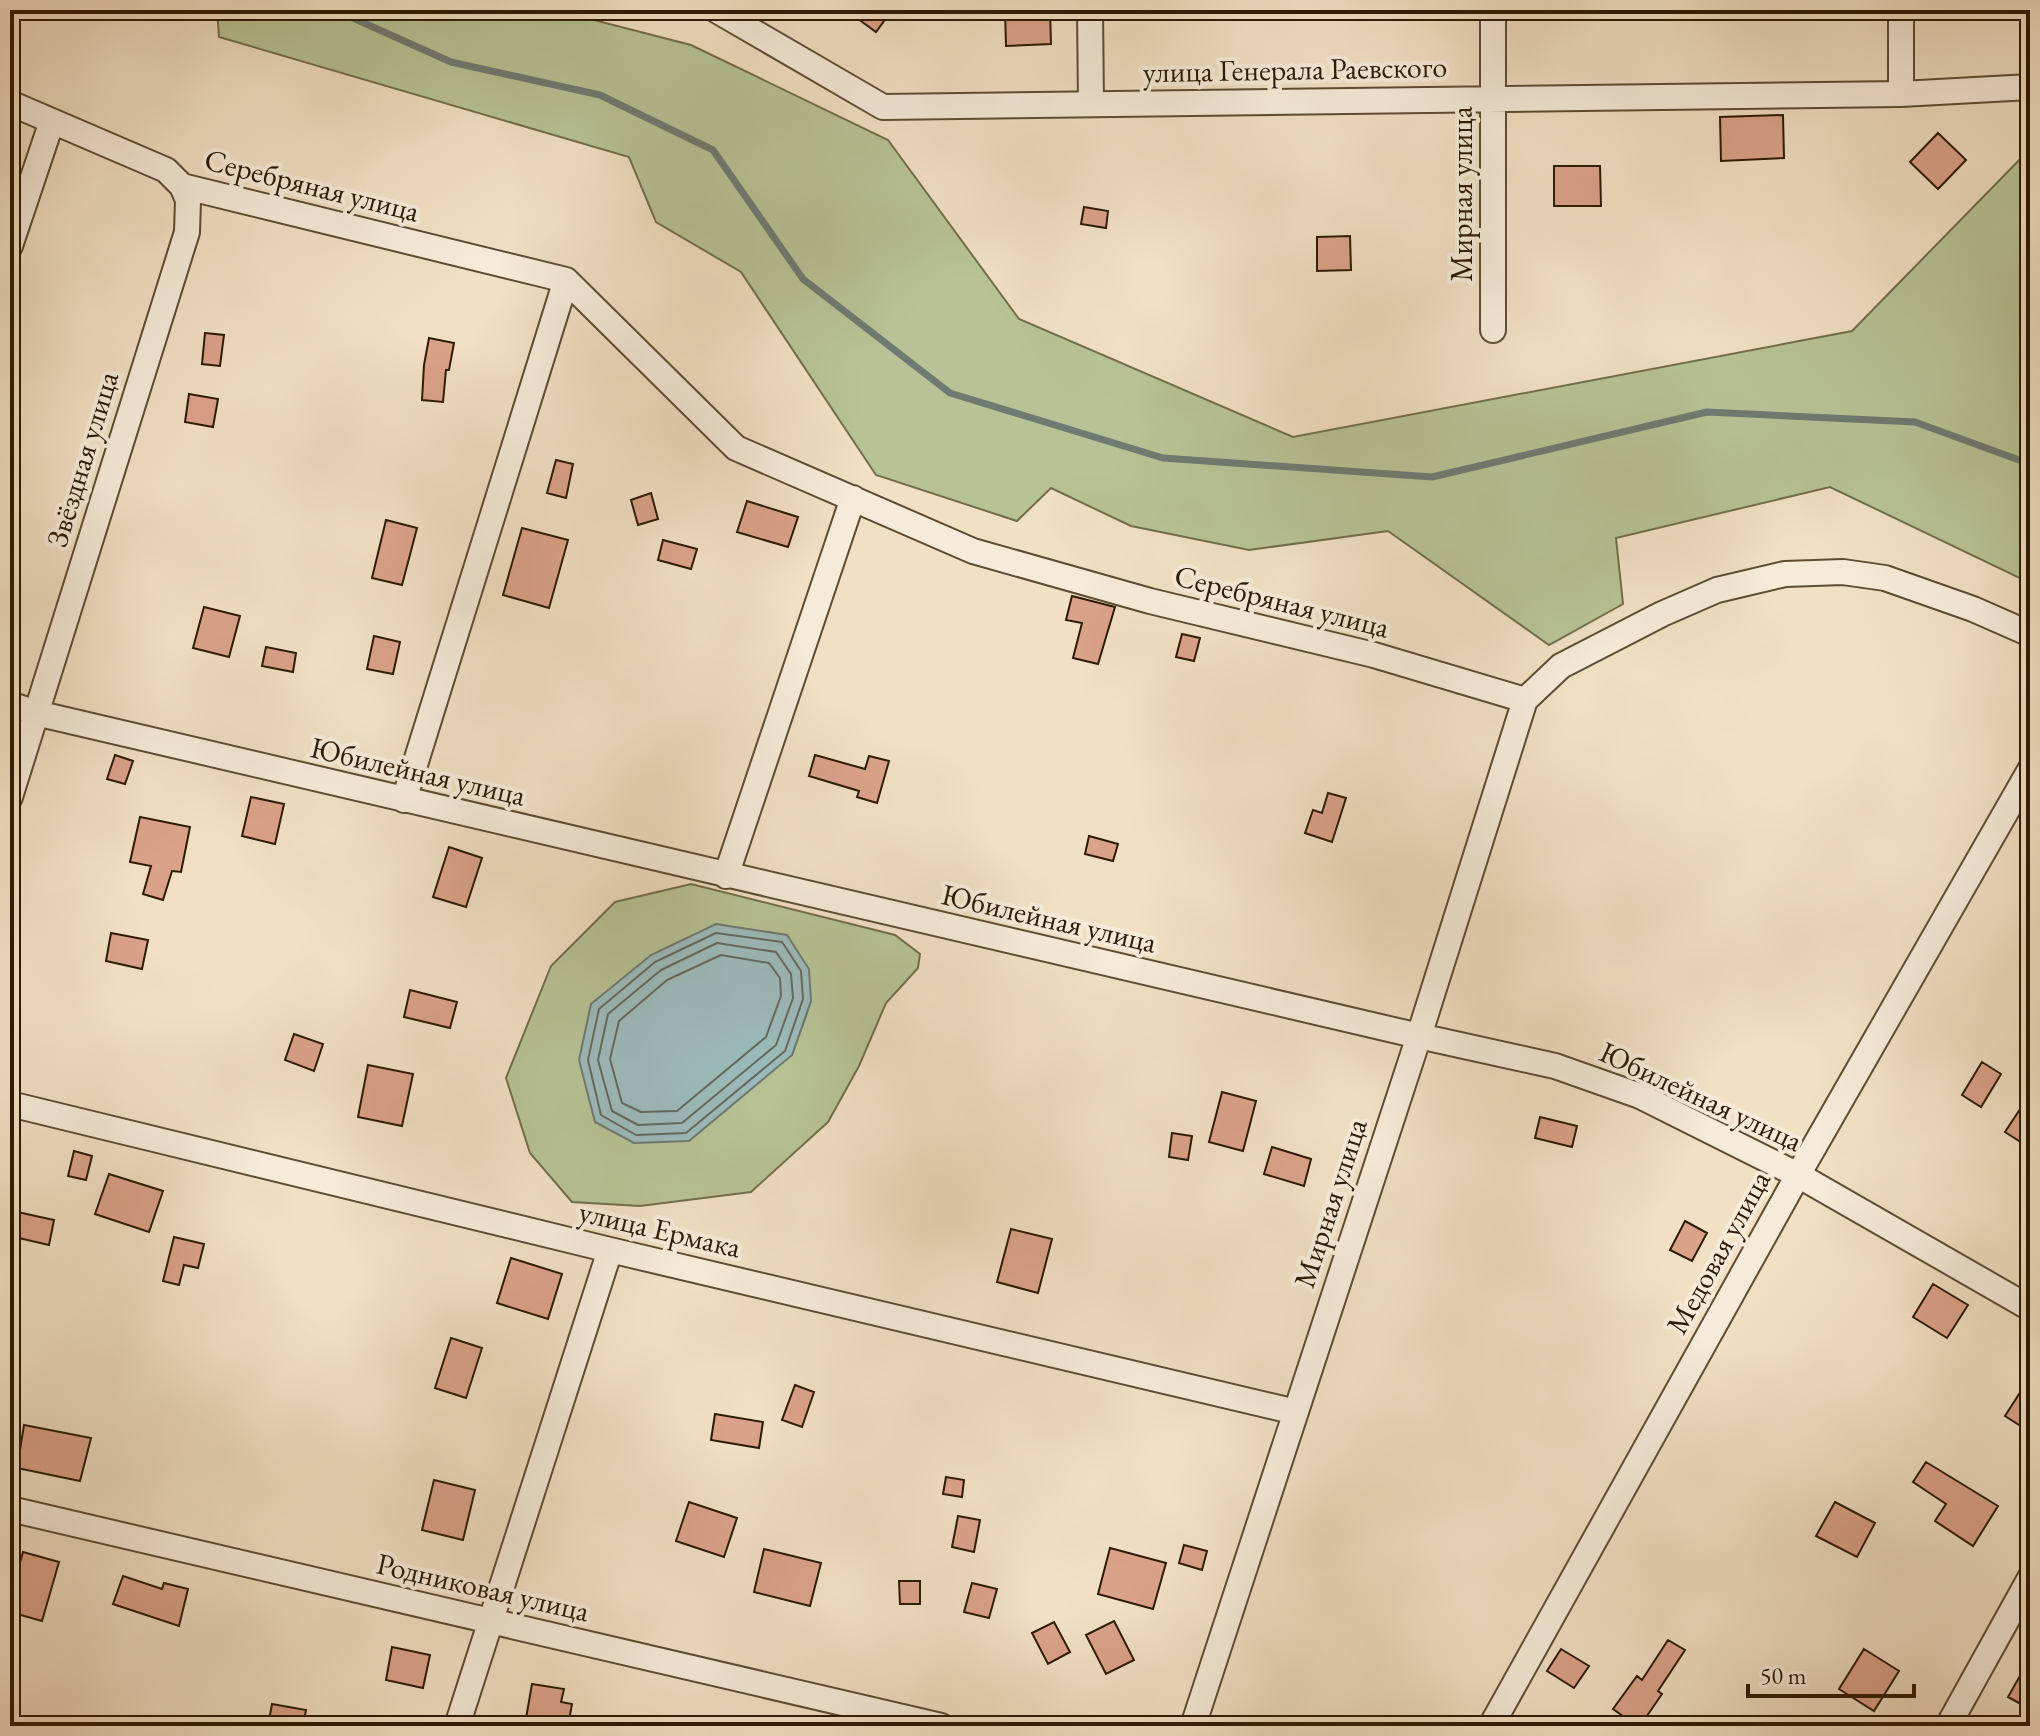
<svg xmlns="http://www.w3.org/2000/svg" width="2040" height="1736" font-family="'EB Garamond',serif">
<rect width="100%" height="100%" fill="#f1e0c4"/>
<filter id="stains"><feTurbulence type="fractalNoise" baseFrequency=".0025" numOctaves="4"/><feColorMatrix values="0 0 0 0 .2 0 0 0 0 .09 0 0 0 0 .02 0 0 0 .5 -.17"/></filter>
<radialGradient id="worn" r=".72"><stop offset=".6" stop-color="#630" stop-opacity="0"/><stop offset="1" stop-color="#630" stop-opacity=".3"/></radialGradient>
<path fill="#b7c396" stroke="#726e4c" stroke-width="2" fill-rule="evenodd" d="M217 10H555L691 45 888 140 1019 319 1293 437 1852 331 2030 149V583L1830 487 1616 538 1623 604 1549 645 1388 531 1249 550 1131 526 1051 488 1017 521 876 475 741 272 656 222 629 157 219 37Z
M691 884 895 935 920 954 918 968 886 1003 859 1066 828 1122 751 1192 640 1206 572 1202 530 1153 506 1078 551 966 615 902ZM811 1001 792 1055 755 1084Z"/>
<path fill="#9cbbbc" stroke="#6f7b72" stroke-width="2" d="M167 10H257L222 20Z
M716 924 787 935 809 969 811 1001 792 1055 689 1141 634 1143 595 1122 579 1060 591 1004 651 955Z"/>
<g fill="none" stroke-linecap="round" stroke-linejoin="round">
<path stroke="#646a60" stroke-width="2" d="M716 933 782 942 801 971 803 999 785 1051 686 1133 636 1135 601 1115 588 1060 599 1009 655 962Z
M717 943 776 952 791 974 793 998 776 1045 682 1123 638 1125 612 1111 598 1060 608 1014 661 970Z
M721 955 769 963 780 978 781 996 766 1037 677 1111 641 1112 622 1103 610 1059 619 1021 667 980Z"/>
<path stroke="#6f7b72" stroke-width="7" d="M335 10 451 62 600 95 713 150 803 279 950 393 1163 458 1432 477 1707 412 1915 422 2030 464"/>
</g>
<path fill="#dba28a" stroke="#2c1a03" stroke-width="2" d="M846 10H892L876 32Z
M1005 10H1050L1051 44 1006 46Z
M1783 115 1784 158 1721 161 1720 117Z
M1938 133 1966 160 1938 189 1910 162Z
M1554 166H1600L1601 206H1554Z
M1084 207 1108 211 1106 228 1081 224Z
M1350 236 1351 270 1317 271V237Z
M205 333 224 335 220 366 202 364Z
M429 338 454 343 449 370H446L443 402 422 400 424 365Z
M189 394 218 399 213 427 185 422Z
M556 460 573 464 566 498 547 493Z
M651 493 658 519 638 525 631 500Z
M747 501 798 517 788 547 737 532Z
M386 520 417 528 402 585 372 578Z
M522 528 568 540 549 608 503 595Z
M663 540 697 549 691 569 658 560Z
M1072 596 1115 607 1098 664 1073 658 1082 623 1066 620Z
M204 607 240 616 229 657 193 648Z
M1182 634 1200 638 1194 661 1176 657Z
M374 636 400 642 393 674 367 669Z
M266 647 296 653 293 672 262 666Z
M115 755 133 761 125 784 107 779Z
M815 755 865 769 869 756 889 761 877 803 857 797 859 791 809 776Z
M1328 793 1346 798 1332 842 1305 833 1313 810 1322 813Z
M251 797 284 804 275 844 242 836Z
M140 817 190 827 181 872 172 871 163 900 143 894 151 866 130 862Z
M1089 836 1118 844 1113 861 1085 854Z
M449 847 482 858 466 907 433 897Z
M111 933 148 940 142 969 106 961Z
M410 990 457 1002 450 1028 404 1017Z
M294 1034 323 1044 314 1071 285 1060Z
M1982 1062 2001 1074 1981 1107 1962 1095Z
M368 1065 413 1074 402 1126 358 1117Z
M1222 1092 1256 1101 1243 1151 1209 1142Z
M2030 1094V1148L2005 1132Z
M1540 1117 1577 1126 1572 1147 1535 1138Z
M1172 1133 1192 1136 1188 1160 1169 1157Z
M1272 1147 1311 1159 1304 1186 1264 1174Z
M74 1151 92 1156 86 1180 68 1176Z
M109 1174 163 1191 149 1232 95 1214Z
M13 1211 54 1220 49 1245 10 1236Z
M1685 1221 1707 1233 1692 1261 1670 1250Z
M1011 1229 1052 1239 1038 1293 997 1282Z
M174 1237 204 1244 198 1268 184 1265 179 1285 163 1281Z
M511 1258 562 1274 548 1319 497 1303Z
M1933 1284 1968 1305 1947 1338 1913 1317Z
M451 1338 482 1348 466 1398 435 1388Z
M2030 1377V1432L2005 1416Z
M795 1385 814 1392 802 1427 782 1420Z
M715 1414 763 1422 759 1448 711 1440Z
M24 1425 91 1438 80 1481 17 1468Z
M1926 1462 1998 1506 1973 1546 1935 1521 1946 1504 1913 1482Z
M946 1477 964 1480 962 1497 943 1494Z
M434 1480 475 1490 463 1540 422 1530Z
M689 1502 737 1518 724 1557 676 1541Z
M1835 1502 1875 1523 1857 1557 1816 1536Z
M958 1516 980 1520 974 1552 952 1547Z
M1184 1545 1207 1551 1202 1570 1179 1563Z
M1110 1548 1166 1563 1153 1609 1098 1594Z
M764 1549 821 1563 810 1606 754 1592Z
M23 1552 59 1562 42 1621 10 1612V1597Z
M123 1576 162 1589 164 1583 188 1589 179 1626 113 1604Z
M899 1581H920V1604H900Z
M972 1583 997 1589 989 1618 964 1612Z
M1114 1621 1134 1660 1106 1674 1086 1635Z
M1054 1622 1070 1652 1048 1664 1032 1633Z
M1668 1640 1685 1650 1658 1691 1662 1694 1640 1726H1637L1613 1709 1637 1676 1642 1680Z
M392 1647 430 1655 423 1688 386 1680Z
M1561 1649 1589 1666 1574 1688 1547 1671Z
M1864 1649 1899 1671 1874 1711 1839 1689Z
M2030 1658V1709L2008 1697Z
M532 1684 564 1689 561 1702 572 1704 568 1726 525 1724Z
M272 1704 306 1710 303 1726H268Z"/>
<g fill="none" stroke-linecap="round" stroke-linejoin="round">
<defs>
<path id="minor" d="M716 10 883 107 1901 94 2030 87
M1090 10 1091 104
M1901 10V94
M10 103 166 170 182 186 566 280 736 448 973 551 1150 601 1374 655 1525 700 1561 666 1662 614 1717 590 1785 574 1843 572 1885 578 1973 609 2030 634
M10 246 52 121
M1493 330V10
M10 704 36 713 1419 1036 1555 1066 1640 1096 1798 1175 2030 1308
M10 797 187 232 188 200 182 186
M404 800 566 280
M726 876 853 498
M10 1104 610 1250 1296 1412
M10 1509 941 1726
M457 1726 610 1250
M1193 1726 1419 1036 1525 700
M1491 1726 1798 1175 2030 770
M1948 1726 2030 1578"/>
</defs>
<use href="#minor" stroke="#5d4c33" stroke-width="28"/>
<use href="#minor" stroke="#f6ebd9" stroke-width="24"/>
</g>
<g text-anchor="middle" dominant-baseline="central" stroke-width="8" stroke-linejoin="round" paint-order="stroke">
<g font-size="30" fill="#2c1a03" stroke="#f6ebd9">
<text transform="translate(1295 69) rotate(-1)">улица Генерала Раевского</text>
<text transform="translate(312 185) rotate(14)">Серебряная улица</text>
<text transform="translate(1461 194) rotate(-90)">Мирная улица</text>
<text transform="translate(82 459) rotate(-73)">Звёздная улица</text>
<text transform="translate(1282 601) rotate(14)">Серебряная улица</text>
<text transform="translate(418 771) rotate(13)">Юбилейная улица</text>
<text transform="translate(1049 918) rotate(13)">Юбилейная улица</text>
<text transform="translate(1701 1096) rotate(25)">Юбилейная улица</text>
<text transform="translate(1330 1203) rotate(-72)">Мирная улица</text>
<text transform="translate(660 1229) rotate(13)">улица Ермака</text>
<text transform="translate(1718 1252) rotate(-61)">Медовая улица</text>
<text transform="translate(483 1587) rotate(13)">Родниковая улица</text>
</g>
</g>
<rect width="2040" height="1736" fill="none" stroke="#f1e0c4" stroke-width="40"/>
<rect x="12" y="12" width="2016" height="1712" fill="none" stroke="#2c1a03" stroke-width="4"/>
<rect x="20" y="20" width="2000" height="1696" fill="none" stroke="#2c1a03" stroke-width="2"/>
<path d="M1748 1684v12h166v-12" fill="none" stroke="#2c1a03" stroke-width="4"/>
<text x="1760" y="1684" font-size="24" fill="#2c1a03" stroke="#f6ebd9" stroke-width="6" paint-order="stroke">50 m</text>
<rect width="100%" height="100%" filter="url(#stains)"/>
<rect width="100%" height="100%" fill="url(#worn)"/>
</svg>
